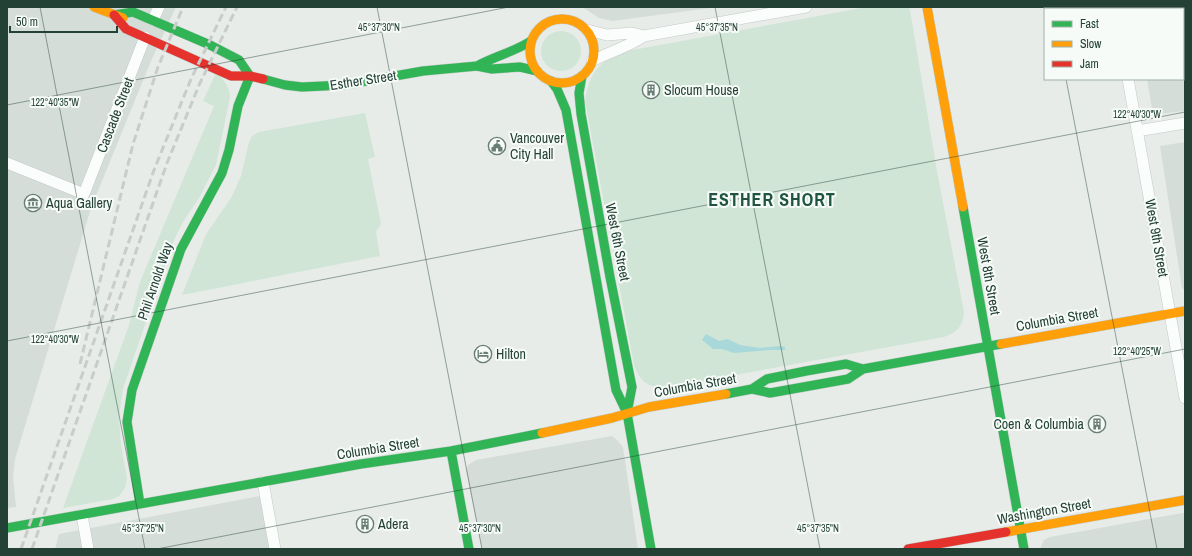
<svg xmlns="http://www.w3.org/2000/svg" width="1192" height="556" font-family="'Archivo Narrow',sans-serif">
<rect width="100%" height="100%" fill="#e7ece9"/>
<path fill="#d5ddd9" d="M7 7H176L151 61 91 208 15 459 13 477 16 507 7 508Z
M582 7H718L612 21 599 18Z
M1134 7H1185V111L1160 114 1152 109 1147 79H1183V9H1135Z
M1185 142V291L1182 288 1160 146Z
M612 436 618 441 623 447 638 549H482L466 471 468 465 476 460Z
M260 496 270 549H55L59 534Z
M1182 513H1185V549H1041V546L1044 540 1050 537Z"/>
<path fill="#d0e5d5" d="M867 7H908L910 10 937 171 964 312C963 326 957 333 944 337L663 388C647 387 639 380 634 365L585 101C589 73 600 59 627 51Z
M541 51a20 20 0 1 1 40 0a20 20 0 1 1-40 0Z
M216 73C225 80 229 86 230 97L216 165 199 198 183 222 174 240 123 389 119 417 121 445 127 478 126 485 123 491 119 496 113 499 63 508 129 325 140 282 214 106 203 101Z
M365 113 375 157 368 159 381 224 376 232 380 256 182 295 206 234 231 198 241 176 249 142 252 136 259 132Z"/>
<path fill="#a8d8da" d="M706 334 719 341 728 339 740 345 760 348 779 346 785 347V350H770L734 353 722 349H713L702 340Z"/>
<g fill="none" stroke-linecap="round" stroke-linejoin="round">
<defs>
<path id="street" d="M1114 7 1115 9
M153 20 159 7
M587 30 607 35 632 33 644 36 806 7
M592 61C609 52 628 47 644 36
M1128 79 1185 398
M1137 131 1185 123
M7 163 84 194 145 37
M263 482 275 549
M82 515 88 549"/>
<path id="fast" d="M114 15 133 12 210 45 239 60 250 76
M477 66C495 56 514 52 531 41
M582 76 579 93 581 114 610 277 632 387 627 413
M263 79 285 85 302 87 344 85 423 71 477 66 492 69 520 67 537 71
M551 81 557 89 566 110 616 390 627 413 651 549
M963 207 1024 549
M752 389 767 379 806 371 846 364 863 369
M726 394 752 389 770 393 848 379 863 369 1001 344
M451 451 469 549
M140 504 127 422 132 390 181 249 222 173 229 150 238 106 250 76
M7 528 361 464 451 451 542 433"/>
<path id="slow" d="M94 7 123 18
M927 7 963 207
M530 51a32 32 0 1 1 64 0a32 32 0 1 1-64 0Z
M1001 344 1185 311
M542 433 612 418 649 407 726 394
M1006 532 1185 500"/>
<path id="jam" d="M114 15 126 29 231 76H250L263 79
M908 549 1006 532"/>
</defs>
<use href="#street" stroke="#c4c9c6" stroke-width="12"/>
<use href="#fast" stroke="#c2cac6" stroke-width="10"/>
<use href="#slow" stroke="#c2cac6" stroke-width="10"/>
<use href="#jam" stroke="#c2cac6" stroke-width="10"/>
<use href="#street" stroke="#fbfcfc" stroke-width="11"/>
<use href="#fast" stroke="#30b455" stroke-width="9"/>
<use href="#slow" stroke="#ff9f0a" stroke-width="9"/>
<use href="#jam" stroke="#e5322d" stroke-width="9"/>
<path stroke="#c8cdca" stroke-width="3" stroke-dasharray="8 4" stroke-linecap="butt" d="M80 364 133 144 158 67 183 7
M21 549 154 170 191 79 226 7
M32 549 167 163 200 83 237 7"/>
</g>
<path fill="none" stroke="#244136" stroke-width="1" stroke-opacity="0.45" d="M40 7 145 549M377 7 482 549M715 7 820 549M1052 7V9M1066 79 1157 549M7 105 509 7M7 341 1185 112M157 549 1185 349"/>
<defs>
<symbol id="building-ring" viewBox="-11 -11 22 22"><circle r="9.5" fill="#f6fbf8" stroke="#687d75" stroke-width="1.5"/><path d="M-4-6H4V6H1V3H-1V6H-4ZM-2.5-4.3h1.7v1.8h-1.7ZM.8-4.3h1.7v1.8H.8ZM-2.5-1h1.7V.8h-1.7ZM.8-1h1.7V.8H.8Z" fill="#687d75"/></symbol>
<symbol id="civic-ring" viewBox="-11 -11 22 22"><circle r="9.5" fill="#f6fbf8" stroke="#687d75" stroke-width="1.5"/><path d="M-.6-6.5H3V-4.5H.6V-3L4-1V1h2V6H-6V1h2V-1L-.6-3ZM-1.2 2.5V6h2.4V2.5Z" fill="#687d75"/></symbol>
<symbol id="museum-ring" viewBox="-11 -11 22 22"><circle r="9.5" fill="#f6fbf8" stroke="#687d75" stroke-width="1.5"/><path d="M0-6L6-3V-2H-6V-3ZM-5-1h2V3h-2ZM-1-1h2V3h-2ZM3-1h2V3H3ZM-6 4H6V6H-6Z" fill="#687d75"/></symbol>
<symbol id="hotel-ring" viewBox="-11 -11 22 22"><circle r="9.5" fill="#f6fbf8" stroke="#687d75" stroke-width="1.5"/><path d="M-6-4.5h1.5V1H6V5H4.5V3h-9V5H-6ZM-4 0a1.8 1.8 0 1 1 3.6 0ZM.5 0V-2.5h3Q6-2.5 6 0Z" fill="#687d75"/></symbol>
</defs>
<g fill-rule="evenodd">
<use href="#building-ring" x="641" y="80" width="20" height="20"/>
<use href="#civic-ring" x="487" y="136" width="20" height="20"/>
<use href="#museum-ring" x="23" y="193" width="20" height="20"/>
<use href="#hotel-ring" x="473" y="344" width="20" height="20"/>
<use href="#building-ring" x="1087" y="414" width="20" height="20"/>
<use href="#building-ring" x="355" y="514" width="20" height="20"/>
</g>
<g text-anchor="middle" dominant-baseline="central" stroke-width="4" stroke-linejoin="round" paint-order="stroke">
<g font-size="14" fill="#244136" stroke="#f6fbf8">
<text transform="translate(363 80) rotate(-9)">Esther Street</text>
<text transform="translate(115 115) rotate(-69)">Cascade Street</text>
<text transform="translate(1157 238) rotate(80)">West 9th Street</text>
<text transform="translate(618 242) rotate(79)">West 6th Street</text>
<text transform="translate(989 276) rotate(80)">West 8th Street</text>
<text transform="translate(155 281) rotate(-71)">Phil Arnold Way</text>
<text transform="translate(1057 319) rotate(-10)">Columbia Street</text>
<text transform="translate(695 385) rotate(-10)">Columbia Street</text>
<text transform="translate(378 448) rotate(-9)">Columbia Street</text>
<text transform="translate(1044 511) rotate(-10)">Washington Street</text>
</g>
<g font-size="14" fill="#244136" stroke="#f6fbf8" text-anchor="start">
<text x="664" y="90">Slocum House</text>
<text x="510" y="138">Vancouver<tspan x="510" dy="16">City Hall</tspan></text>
<text x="46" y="203">Aqua Gallery</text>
<text x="496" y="354">Hilton</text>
<text x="1084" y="424" text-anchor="end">Coen &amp; Columbia</text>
<text x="378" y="524">Adera</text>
</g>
<g font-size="18" font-weight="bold" letter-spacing="1" fill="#1f5442" stroke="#f6fbf8">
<text x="772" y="199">ESTHER SHORT</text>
</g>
</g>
<g font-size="10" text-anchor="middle" fill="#244136" stroke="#f6fbf8" stroke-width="4" stroke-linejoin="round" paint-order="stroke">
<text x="379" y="31">45°37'30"N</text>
<text x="717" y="31">45°37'35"N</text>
<text x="55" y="106">122°40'35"W</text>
<text x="1137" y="118">122°40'30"W</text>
<text x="55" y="343">122°40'30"W</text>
<text x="1137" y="355">122°40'25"W</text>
<text x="143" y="532">45°37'25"N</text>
<text x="480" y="532">45°37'30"N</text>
<text x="818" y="532">45°37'35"N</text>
</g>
<rect width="1192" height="556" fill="none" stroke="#244136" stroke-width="16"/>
<rect x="1044" y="8" width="140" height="72" fill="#f6fbf8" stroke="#a2b1aa"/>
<rect x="1052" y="21" width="20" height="6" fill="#30b455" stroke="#a2b1aa"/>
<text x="1080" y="28" font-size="12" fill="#244136">Fast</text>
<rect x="1052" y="41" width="20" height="6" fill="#ff9f0a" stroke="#a2b1aa"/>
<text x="1080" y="48" font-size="12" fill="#244136">Slow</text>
<rect x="1052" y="61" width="20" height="6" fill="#e5322d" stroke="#a2b1aa"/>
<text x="1080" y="68" font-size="12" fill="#244136">Jam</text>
<path d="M10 26v6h107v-6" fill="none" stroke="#244136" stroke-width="2"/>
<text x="16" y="26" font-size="12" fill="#244136" stroke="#f6fbf8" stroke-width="3" paint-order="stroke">50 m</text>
</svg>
